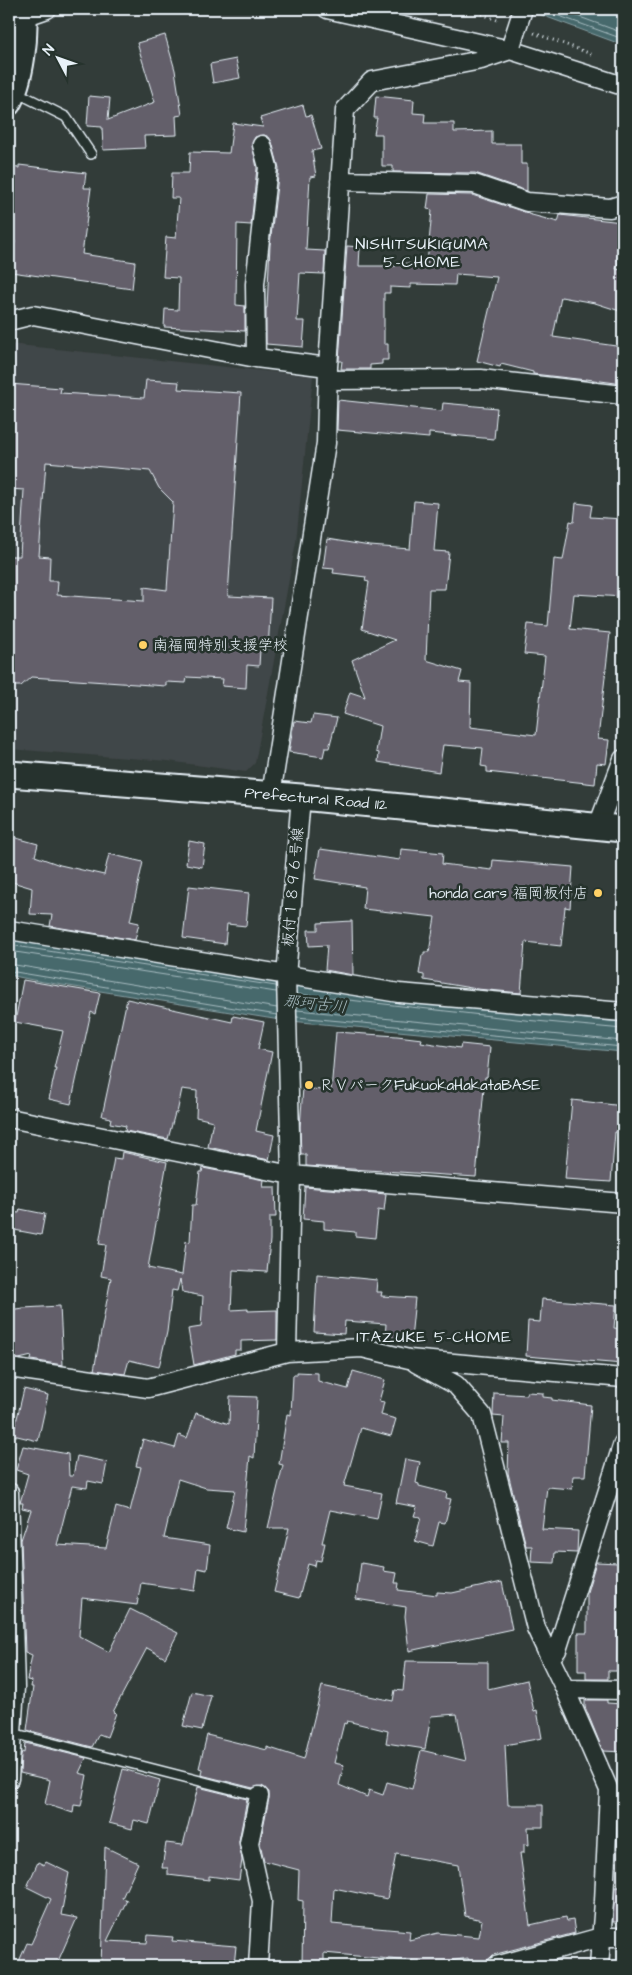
<svg xmlns="http://www.w3.org/2000/svg" width="632" height="1975" font-family="'Architects Daughter','Klee One',sans-serif">
<rect width="100%" height="100%" fill="#323c39"/>
<filter id="ink" filterUnits="userSpaceOnUse"><feTurbulence type="fractalNoise" baseFrequency=".02" numOctaves="2"/><feDisplacementMap in="SourceGraphic" scale="10" xChannelSelector="R" yChannelSelector="G"/><feConvolveMatrix kernelMatrix="1 2 1 2 8 2 1 2 1" color-interpolation-filters="sRGB"/></filter>
<g filter="url(#ink)">
<path fill="#414648" d="M9 344 313 376 296 542 255 763 246 772 168 761 9 749Z"/>
<path fill="#46696c" stroke="#879fa4" d="M525 9H623V45Z
M9 940 279 981 623 1017V1052L280 1020 38 981 9 975Z"/>
<g fill="none" stroke-linecap="round" stroke-linejoin="round">
<path stroke="#a7bbc0" stroke-width="1" d="M540 9 623 39
M558 9 623 33
M9 945 276 986
M9 951 276 992
M9 964 277 1008
M9 971 277 1015
M296 994 525 1020 623 1029
M297 1010 623 1041
M297 1017 623 1047
M563 1017 623 1022"/>
</g>
<path fill="#635f6b" stroke="#e8f1f8" fill-rule="evenodd" d="M165 35 175 70 182 115 176 116 177 135 144 136 145 148 103 150 102 127 87 126 89 96 110 98 108 120 155 102 137 43Z
M236 59 240 78 213 83 210 64Z
M376 96 414 100 413 113 425 114 424 123H454V132L492 131V144H521V164H527V191L475 173 393 172V166H382V134H374L377 118H374Z
M303 105 306 116 311 115 321 149 312 151 316 176 310 177 306 250 325 251 324 274 300 273 297 321H305L303 347 266 344V308H267L270 245 279 168 272 142 269 137 264 135 255 137 252 143 257 168 251 225 237 224 236 305 245 306V331L164 327 165 309 178 310 179 278 163 277 166 237 176 238 179 198H171L172 173H189L190 152 229 153 233 123 263 127 260 118Z
M19 165 86 173 84 188H91L82 254 135 262 132 289 11 272 15 241H9V167L19 168Z
M429 194 472 195 528 213V214L558 222 560 215 622 222 617 260H619L616 269 623 270V312L595 303 561 297 553 337 623 347V384L586 379V380L533 374V372L501 364 500 367 477 361 497 277 456 274 455 285 411 284V288L390 287V293H384V344H388V360H382V364L370 365V369H341L342 361H339L347 246 360 247 359 266H396V263L427 264 432 210 427 209Z
M146 380 179 382 178 389 241 393 228 596 271 598 268 650 260 649 259 666 247 665 246 688 222 686 223 679 187 677 186 683 166 682V686L31 677 21 686H9V556H20L24 490 9 489V384L61 388 60 393 144 398ZM46 462 150 471 159 488 173 502 167 590 144 587V601L57 595 58 581H49L50 557 39 556Z
M338 400 442 411 443 403 497 408 494 439 429 433V438L337 430Z
M414 501 438 503 434 551 449 552 445 589H429L426 660 462 671 459 682 471 683 470 727 536 735 545 656 524 654 528 624 548 626 554 559 563 560 570 521 574 522 576 503 592 505 590 517 623 519V597L574 594 570 629 610 633 598 739 609 740 606 764 597 763 595 784 487 772V767L481 766 483 748 443 745 439 772 378 762 379 753 376 752 380 726 343 714 350 692 365 697 352 660 395 640 362 629 369 582 365 581 366 577 333 573 334 569 323 568 327 539 370 546 410 549Z
M313 715 337 718 329 748H325L323 757 289 752 294 721 311 723Z
M9 836 38 844 35 856 60 865 104 875 109 854 143 862 130 921 139 923 135 940 50 926 52 915 30 914 32 888 9 881Z
M189 841 205 844 202 867 186 864Z
M320 849 400 860 401 849 443 853 442 864 492 870 493 860 573 867 570 908 565 907 561 946 525 942 521 993 477 989 424 980V975L419 974 422 955H424V952H429L435 917 363 909 365 887 315 879Z
M189 886 249 893 246 926 227 924 225 944 183 938Z
M352 921 353 975 325 970 327 945 309 946 308 930H318V923Z
M23 980 100 993 95 1014 91 1012 71 1104 49 1099 56 1068H54L63 1031 15 1022Z
M127 999 232 1022 233 1016 264 1022 258 1049 272 1052 256 1131 274 1135 269 1160 208 1147 213 1121 196 1117 197 1091 182 1089 177 1113H175L168 1139 125 1131 126 1126 110 1123 111 1118 102 1116Z
M336 1032 397 1036 422 1039 421 1042 460 1048 461 1044 490 1047 487 1077H485L476 1177 306 1166V1155H301L300 1127 303 1088 331 1091Z
M572 1100 623 1106V1133L615 1132 611 1182 565 1179Z
M122 1152 167 1162 148 1268 182 1275 186 1241 190 1242 192 1205H196L200 1172H202L203 1168 264 1180 263 1187H275L276 1217H270V1240L267 1272 233 1270 231 1310 248 1309V1311L277 1310V1340L241 1341V1350H235V1354L194 1365 188 1329 201 1327 203 1296 182 1292 180 1279 177 1291 172 1290 167 1332 159 1367 129 1360 125 1374 94 1370 111 1278 101 1276 106 1245 99 1244 114 1158 121 1159Z
M305 1187 386 1194 384 1211 378 1210 375 1238 355 1236V1232L324 1229V1221L303 1219Z
M20 1209 45 1214 41 1235 9 1229V1212L19 1213Z
M317 1274 377 1280 376 1292H382L381 1296 415 1298 411 1339 385 1337 386 1324 345 1321 344 1334 314 1332Z
M542 1299 616 1305 614 1328 623 1329V1364L526 1356 528 1321 540 1322Z
M60 1306 63 1365 31 1360 32 1356 19 1359 9 1358V1310L23 1308Z
M353 1371 385 1380 379 1401 384 1402 381 1415 396 1419 391 1436 361 1428 344 1486 382 1493 377 1519 330 1510 322 1543H325L321 1561 316 1560 315 1566 308 1564 299 1598 274 1592 289 1528H268L283 1465 279 1464 287 1414 291 1415 293 1375H297V1372L318 1373V1381L348 1389Z
M24 1389 48 1395 38 1441 13 1435Z
M527 1392 543 1393V1397L552 1398V1400L591 1405 585 1476H573L572 1489 547 1487 542 1529 578 1531 577 1553 555 1552 554 1563 531 1562 532 1546H526L508 1473 509 1443H502L504 1417 493 1416V1414L494 1393 527 1395Z
M230 1396 257 1397 254 1458 250 1456 243 1532 226 1528 235 1490 206 1488 178 1479 164 1538 210 1545 207 1570 198 1568 195 1591 141 1583 137 1605 82 1598 79 1636 109 1652 130 1609 178 1633 165 1658 147 1648 113 1712 116 1713 107 1737 99 1734 92 1747 27 1730 33 1687H31L32 1681 27 1680 32 1655 25 1652 21 1540 31 1510 22 1508 23 1503H20L28 1474 16 1470 23 1446 68 1454 69 1476H73L77 1456 107 1462 103 1484 88 1481 87 1488 72 1486 57 1545 106 1548 116 1507 130 1511 141 1467 136 1466 143 1439 175 1448 179 1435 187 1438 196 1413 229 1424Z
M405 1459 420 1462 416 1483 419 1484V1486L447 1493 446 1498 451 1499 445 1523 439 1522 433 1546 415 1541 421 1517 414 1516 417 1507 396 1503Z
M596 1562 618 1563 617 1671H608V1679H586V1671H578V1633H587V1592Z
M361 1563 384 1567 383 1571 397 1573 395 1583H399L398 1590 437 1595V1592L452 1593 502 1582 512 1629 409 1651 405 1616 406 1607 356 1599Z
M406 1661 488 1662V1689L527 1680 534 1711 537 1710 542 1738 505 1745 508 1805H543V1827H528L529 1845 524 1844V1853H520L530 1925 566 1917 567 1921 573 1920 575 1933 493 1955 488 1960 469 1963 468 1958 422 1966V1962L324 1953V1966H302L303 1901 298 1900 299 1870 264 1861 260 1843 269 1798V1792L262 1786 253 1788 201 1775 202 1769 199 1768 207 1735 267 1750V1747L304 1759 322 1686 393 1701 395 1690 403 1691ZM457 1714 466 1761 421 1750 412 1789 387 1782 383 1795 369 1790 367 1797 339 1785 344 1765 334 1763 344 1723 346 1724 347 1721 388 1731 386 1743 425 1749 431 1716ZM396 1854 458 1865 465 1916 482 1920 479 1937 438 1933 409 1940 410 1931 332 1924 334 1888 387 1899Z
M192 1692 211 1696 202 1730 183 1726Z
M585 1700H607V1703L623 1704V1752L603 1751 585 1707Z
M25 1743 86 1758 79 1773 87 1775 81 1806 74 1805 73 1813 45 1804 50 1780 20 1773 21 1755 22 1752 24 1753Z
M123 1769 160 1780 149 1824 134 1820 132 1829 109 1823Z
M198 1787 247 1799 239 1841 242 1860 239 1880 209 1876V1880L168 1875V1868H162L166 1843 183 1845Z
M105 1847 138 1863 122 1898 127 1900 107 1941 147 1943 148 1935 173 1937 172 1941 236 1946 234 1966H101Z
M38 1862 44 1865 46 1862 69 1873 61 1915 77 1918 56 1966H17L27 1943 31 1944 51 1899 27 1887Z
M615 1887H623V1922H613Z"/>
<g fill="none" stroke-linecap="round" stroke-linejoin="round">
<defs>
<path id="service" d="M16 92 66 117 91 154
M12 1733 259 1796"/>
<path id="minor" d="M327 9 510 50 623 86
M9 22 47 9
M340 181 474 184 527 202 610 208 623 204
M9 321 33 315 256 358 328 367
M256 358 255 284 268 167 262 145
M328 380 481 379 623 395
M271 795 326 443 328 367 345 110 372 81 481 60 510 50 512 43
M598 826 623 759
M9 930 399 993 623 1012
M9 1118 291 1175 623 1203
M287 1352 291 1175 286 976 301 797
M416 1363 456 1385 482 1415 536 1628 550 1658
M9 1368 148 1388 287 1352 362 1348 409 1359 623 1378
M9 1492 15 1687 9 1779
M565 1689 623 1690
M258 1966 262 1901 249 1843 259 1796
M496 1966 601 1937H623
M599 1966 604 1902 609 1790 565 1689 550 1658 557 1650 623 1443"/>
<path id="tertiary" d="M9 104C23 80 27 37 25 9"/>
<path id="secondary" d="M9 774 301 797 623 829"/>
</defs>
<use href="#service" stroke="#e8f1f8" stroke-width="12"/>
<use href="#minor" stroke="#e8f1f8" stroke-width="21"/>
<use href="#tertiary" stroke="#e8f1f8" stroke-width="26"/>
<use href="#secondary" stroke="#e8f1f8" stroke-width="29"/>
<path stroke="#e8f1f8" stroke-width="3" stroke-dasharray="1 4" stroke-linecap="butt" d="M468 9 500 21
M534 33 594 55"/>
<use href="#service" stroke="#26332d" stroke-width="9"/>
<use href="#minor" stroke="#26332d" stroke-width="18"/>
<use href="#tertiary" stroke="#26332d" stroke-width="22"/>
<use href="#secondary" stroke="#26332d" stroke-width="25"/>
<defs>
<path id="minor-bridge" d="M512 43 523 9"/>
</defs>
<use href="#minor-bridge" stroke="#e8f1f8" stroke-width="21" stroke-linecap="butt"/>
<use href="#minor-bridge" stroke="#26332d" stroke-width="18"/>
</g>
</g>
<g fill="#ffd166" stroke="#26332d" stroke-width="2">
<circle cx="143" cy="645" r="5"/>
<circle cx="598" cy="893" r="5"/>
<circle cx="309" cy="1085" r="5"/>
</g>
<g text-anchor="middle" dominant-baseline="central" stroke-width="5" stroke-linejoin="round" paint-order="stroke">
<g font-size="15" fill="#e8f1f8" stroke="#26332d" text-anchor="start">
<text x="153" y="645">南福岡特別支援学校</text>
<text x="588" y="893" text-anchor="end">honda cars 福岡板付店</text>
<text x="319" y="1085">ＲＶパークFukuokaHakataBASE</text>
</g>
<g font-size="15" fill="#e8f1f8" stroke="#26332d">
<text transform="translate(316 799) rotate(5)">Prefectural Road 112</text>
<text transform="translate(293 887) rotate(-85)">板付１８９６号線</text>
</g>
<g font-size="16" letter-spacing="1" fill="#e8f1f8" stroke="#26332d">
<text x="422" y="244">NISHITSUKIGUMA<tspan x="422" dy="18">5-CHOME</tspan></text>
<text x="434" y="1337">ITAZUKE 5-CHOME</text>
</g>
<g font-size="16" font-style="italic" fill="#a7bbc0" stroke="#26332d">
<text transform="translate(315 1004) rotate(6)">那珂古川</text>
</g>
</g>
<rect width="632" height="1975" fill="none" stroke="#26332d" stroke-width="30"/>
<rect x="15" y="15" width="602" height="1945" fill="none" stroke="#e8f1f8" stroke-width="2" filter="url(#ink)"/>
<g transform="translate(58 58) rotate(311)" stroke="#26332d" stroke-width="4" paint-order="stroke">
<path d="M0-4L9 19L0 12L-9 19Z" fill="#e8f1f8"/>
<text y="-8" font-size="14" font-weight="bold" text-anchor="middle" fill="#e8f1f8">N</text>
</g>
</svg>
